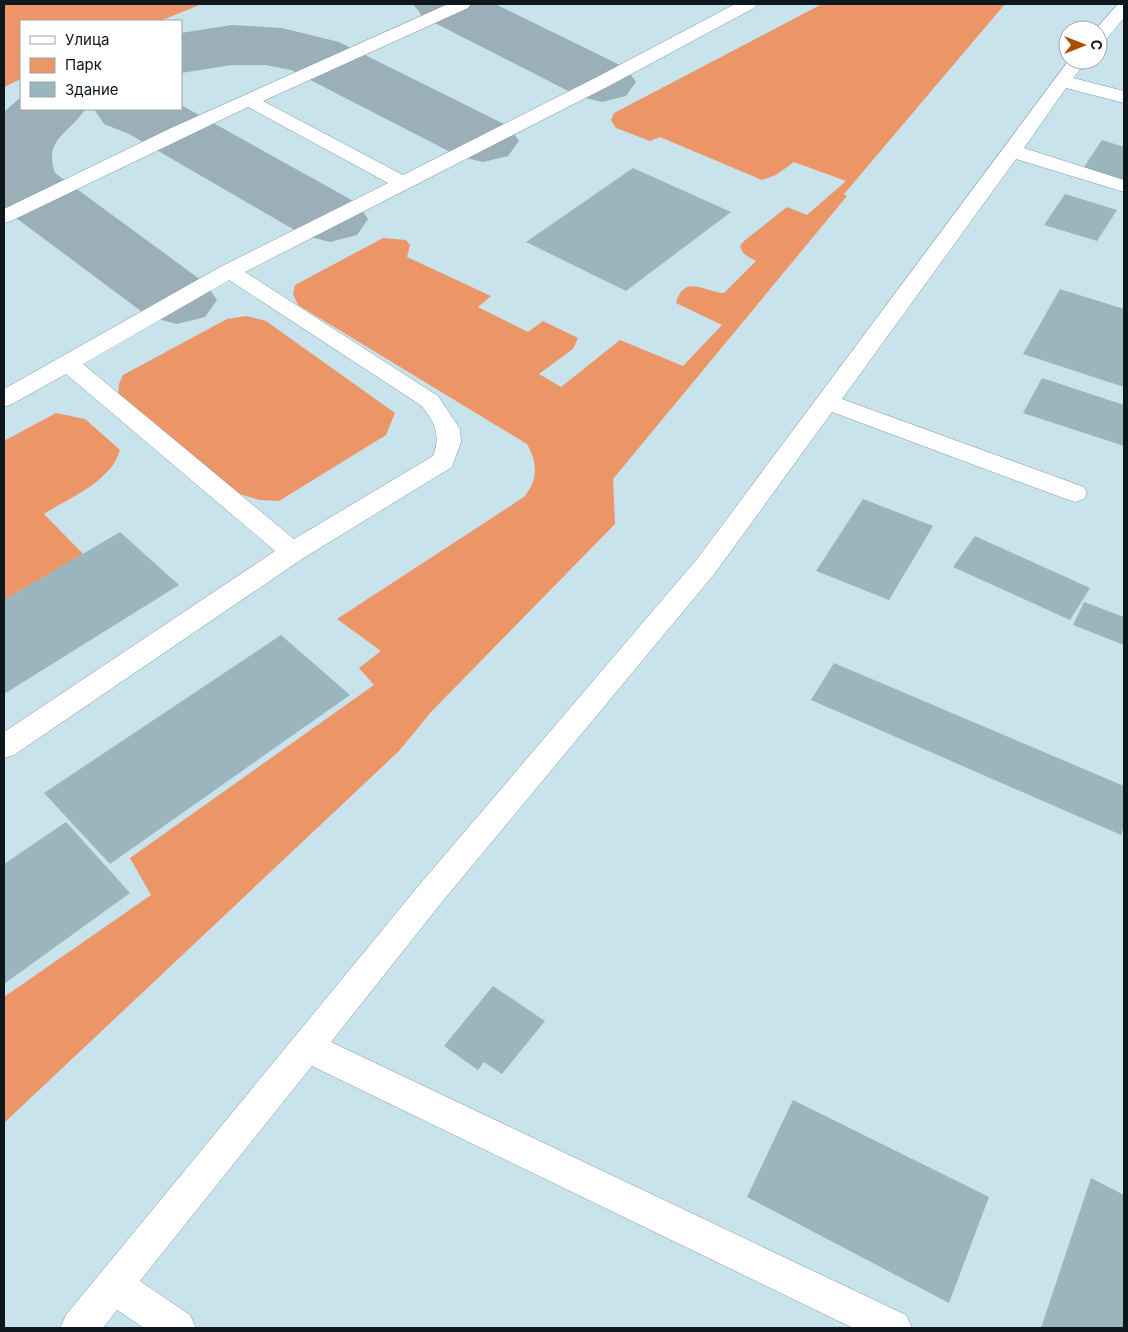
<svg xmlns="http://www.w3.org/2000/svg" width="1128" height="1332" font-family="Inter,sans-serif">
<rect width="100%" height="100%" fill="#c9e3ed"/>
<path fill="#ec9566" d="M4 4H202L160 21H21V79L4 87Z
M822 4H1005L844 194 847 196 613 479 615 524 431 712 399 751 4 1123V997L151 895 130 858 374 685 359 668 381 651 337 619 524 497C538 481 538 462 527 444L298 305 293 294 295 285 383 238 406 240 410 245 407 257 491 296 478 307 528 332 543 321 578 338 573 349 539 374 561 387 620 340 683 366 722 325 676 303C684 273 705 292 724 293L756 261C749 257 742 255 740 246L744 241 787 207 807 215 846 181 794 162 776 175 762 180 660 137 650 141 616 128 611 120 614 113Z
M246 316 266 321 395 413 386 435 279 501 260 500 239 494 118 395 119 384 123 375 227 319Z
M56 413 85 419 120 450C111 482 70 497 44 514L83 554 4 600V441Z"/>
<g fill="none" stroke-linecap="round" stroke-linejoin="round">
<path fill="#9aafb8" fill-rule="evenodd" d="M413 4H495L626 68 636 82 626 96 602 102 578 96 423 17Z
M232 25 282 28 339 42 508 126 519 141 508 156 483 162 458 156 291 70 265 65H232L181 73V33Z
M21 97V109H85C70 134 43 138 55 173L205 283 217 300 205 317 177 324 149 317 4 209V112Z
M181 105 357 203 368 219 357 235 330 242 303 235 129 134 104 124 94 109H181Z"/>
</g>
<path fill="#9bb5be" d="M1102 140 1124 147V182L1082 170Z
M633 168 731 212 626 291 526 242Z
M1065 194 1117 210 1097 241 1044 225Z
M1060 289 1124 309V387L1023 354Z
M1042 378 1124 405V446L1023 413Z
M863 499 933 526 889 600 816 571Z
M120 532 179 585 4 694V600Z
M975 536 1090 588 1070 620 953 567Z
M1084 602 1124 617V645L1073 625Z
M281 635 350 695 110 864 44 793Z
M834 663 1124 786V826L1121 835 811 700Z
M66 822 130 893 4 984V864Z
M493 986 545 1021 502 1074 484 1062 478 1070 444 1046Z
M793 1100 989 1197 949 1303 747 1197Z
M1091 1178 1124 1195V1328H1041Z"/>
<g fill="none" stroke-linecap="round" stroke-linejoin="round">
<defs>
<path id="minor" d="M448 4H471L468 8 263 101 403 175 595 78 735 4H757L754 8 609 86 245 272 438 396 460 429 461 442 452 467 302 559 14 755 4 758V732L275 551 66 374 12 404 4 407V389L222 266 388 183 248 107 11 221 4 223V209L171 128ZM229 280 422 406C435 423 441 435 433 456L294 539 83 364Z
M1118 4H1124V18L1104 42 1098 43V30H1095Z
M1069 60H1088L1073 78 1124 91V103L1066 88 1024 148 1124 180V192L1016 159 842 399 1084 487 1087 493 1084 499 1075 502 1066 499 832 412 715 573 442 902 331 1042 906 1315 912 1328H853L312 1066 140 1281 190 1315 196 1328H144L117 1310 103 1328H60L66 1315 420 884 697 559Z"/>
</defs>
<use href="#minor" stroke="#7e97a0" stroke-width="1"/>
<use href="#minor" fill="#fff" fill-rule="evenodd"/>
</g>
<rect width="1128" height="1332" fill="none" stroke="#0e171b" stroke-width="10"/>
<rect x="20" y="20" width="162" height="90" fill="#ffffff" stroke="#9fa2a4"/>
<rect x="30" y="36" width="25" height="8" fill="#ffffff" stroke="#9fa2a4"/>
<text x="65" y="45" font-size="15" fill="#0e171b">Улица</text>
<rect x="30" y="58" width="25" height="15" fill="#ec9566" stroke="#9fa2a4"/>
<text x="65" y="70" font-size="15" fill="#0e171b">Парк</text>
<rect x="30" y="82" width="25" height="15" fill="#9bb5be" stroke="#9fa2a4"/>
<text x="65" y="95" font-size="15" fill="#0e171b">Здание</text>
<g transform="translate(1083 45) rotate(90)"><circle r="24" fill="#ffffff" stroke="#9fa2a4"/>
<path d="M0-4L9 19L0 12L-9 19Z" fill="#ac4c00"/>
<text y="-8" font-size="14" font-weight="bold" text-anchor="middle" fill="#0e171b">С</text>
</g>
</svg>
